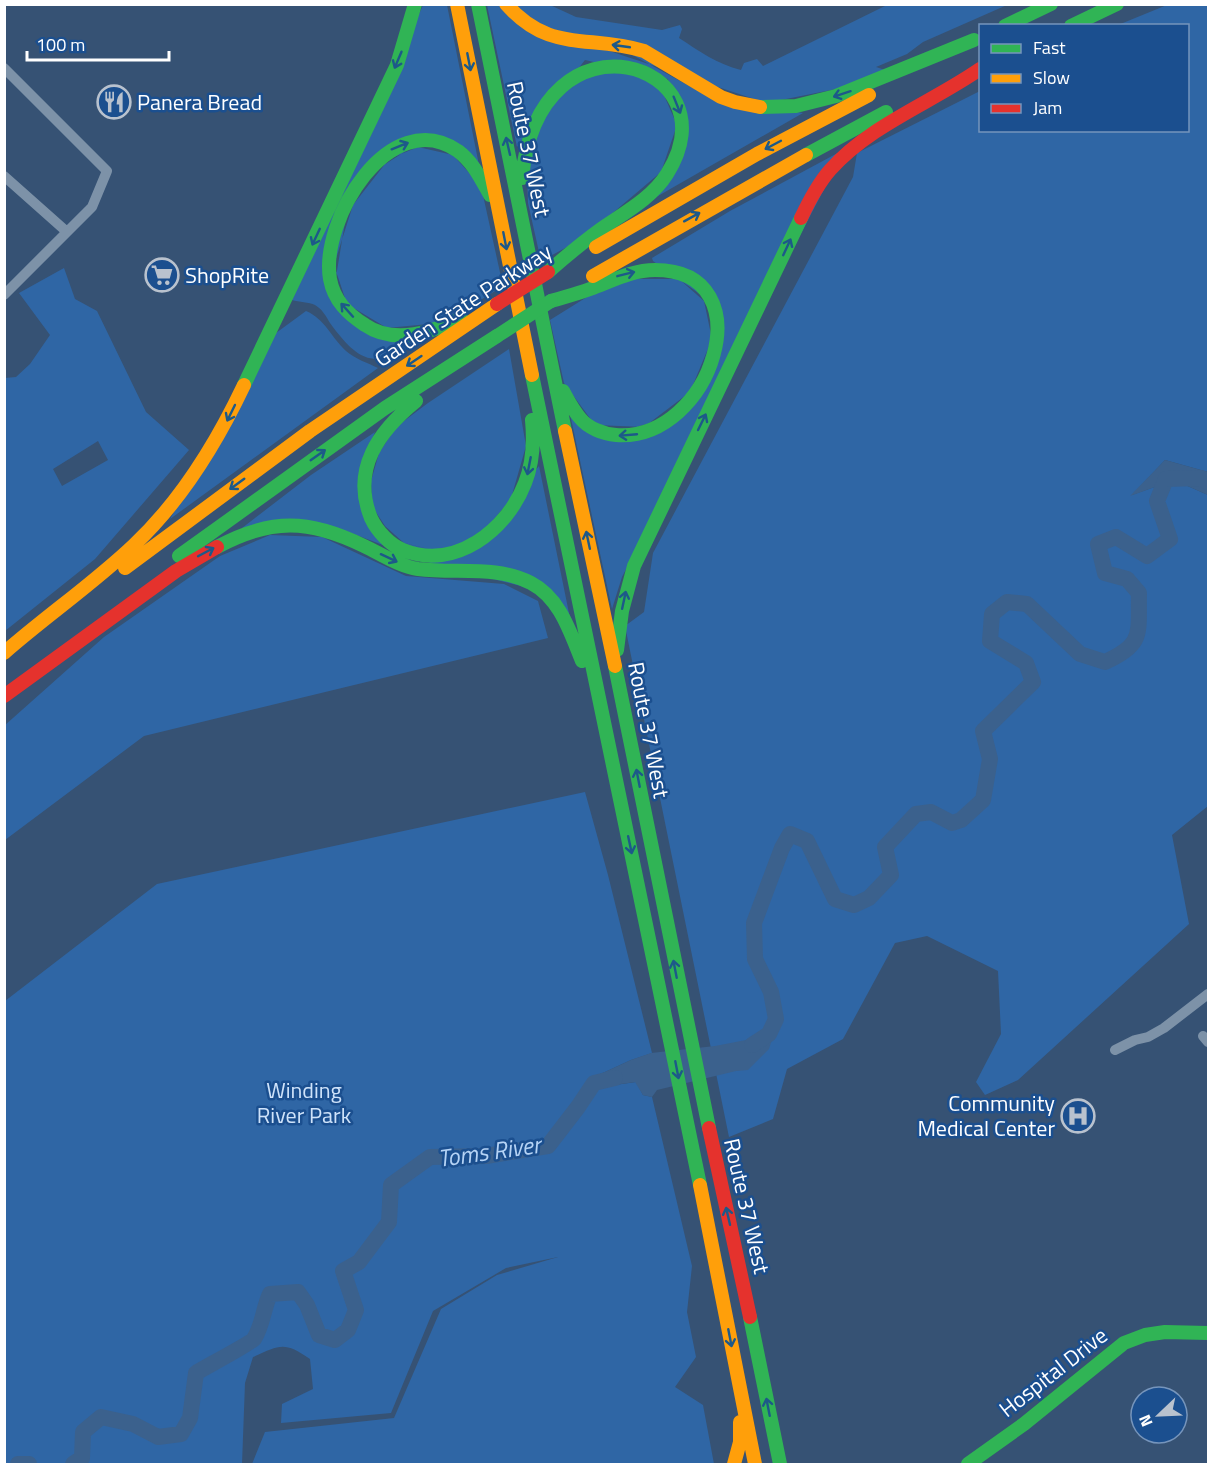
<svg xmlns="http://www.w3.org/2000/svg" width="1213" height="1469" font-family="'Titillium Web',sans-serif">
<rect width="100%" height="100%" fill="#365274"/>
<path fill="#2f66a5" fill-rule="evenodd" d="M423 5H447L479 165 431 135 351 186 332 301 414 344C374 371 357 360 330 323 326 316 322 309 315 305 309 302 299 302 292 300Z
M487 5H499L507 15 627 52 715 100 803 113 651 200 682 157 668 79 585 60 517 147Z
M512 5H550L576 17 662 30 680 25 682 29 679 38C699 51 717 64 741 70L744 63 757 59 763 66 887 5H1007L923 42 907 54 876 67 888 71 856 85 766 103 552 32Z
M1167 5H1208V472L1165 460 1132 495 1174 480 1208 495V806L1172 835 1189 924 1018 1080 985 1095 976 1082 1001 1034 998 971 927 936 895 943 843 1039 787 1069 773 1119 729 1137 625 626 644 612 653 553 853 177 857 153 980 91V130H1188V26L1118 25Z
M620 65 660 86 677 125 661 172 582 239 541 261 528 203 527 174 530 146 558 92 591 68Z
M418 147 453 155 481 186 503 286 468 308 439 323 387 328 347 304 334 265 353 205 389 159Z
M845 149 622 577 612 609 570 414 600 437 687 413 721 309 653 261 652 258 730 211Z
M64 268 75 299 97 311 146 412 189 450 95 559 5 631V378L16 377 30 364 50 335 19 293ZM98 441 108 460 62 486 53 469Z
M625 279H679L704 301 712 339 690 392 644 427 595 425 564 383 550 320 595 292Z
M306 311C325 319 331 337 346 351 355 359 368 363 378 368L170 519 276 333Z
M509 349 526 446 510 502 490 525 461 545 433 550 404 543 385 526 372 506 371 481 379 453 396 427 428 403Z
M375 432 363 461 378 537 462 557 539 466 570 618 553 594 436 565 335 527 242 528 311 475Z
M270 535 322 537 406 576 504 584 538 601 548 638 144 736 5 840 4 726 104 637 220 556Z
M585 792 608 875 652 1053 631 1060 594 1077V1088L636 1082 643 1095 652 1097 692 1266 687 1312 696 1357 675 1387 703 1405 714 1464H252L265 1432 394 1418 441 1309 497 1275 558 1257 506 1268 433 1311 391 1413 281 1423 282 1404 313 1389 310 1359C284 1341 280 1345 253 1357L245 1383 242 1464H5V1001L157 884Z"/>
<path fill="#3b618d" d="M1165 460 1208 472V495L1174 480 1130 496Z
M762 1031 773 1036 769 1049 748 1070 736 1071 657 1090 652 1097 643 1095 635 1082 593 1088 594 1077 631 1060 651 1053 715 1046 746 1040Z"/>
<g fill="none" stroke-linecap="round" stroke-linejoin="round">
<path stroke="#3b618d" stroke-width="16" d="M752 1045 769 1034 776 1019 771 992 755 959 754 923 782 848 790 834 807 841 835 899 854 905 869 898 891 875 885 847 916 814 931 812 952 823 961 820 983 800 990 759 983 731 1033 682 1026 663 990 641 992 614 1007 602 1027 604 1080 654 1105 662C1145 644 1138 633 1139 593L1127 579 1105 573 1098 544 1116 537 1147 556 1170 539 1157 501 1166 479 1201 478 1208 482
M18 1464H29
M73 1464 82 1458 83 1432 101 1417 133 1424 158 1437 181 1434 190 1418 196 1373C204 1368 251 1343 254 1339 263 1325 263 1309 270 1294L298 1292 307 1305 319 1335 335 1340 348 1330 356 1310 343 1271 359 1262 389 1222 391 1185 430 1157 486 1156 548 1146 578 1107 594 1083 615 1078"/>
<path stroke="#7d92a8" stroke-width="10" d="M4 68 107 171 92 207 4 295
M4 176 67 232
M1203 1036 1208 1042
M1115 1050 1135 1040 1148 1037 1164 1028 1208 994"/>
<path stroke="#30b455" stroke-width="14" d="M478 4 565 431
M1005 26 1051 4
M1071 26 1117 4
M760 107 796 106 836 96 974 40
M806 155 886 112
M522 178C539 0 737 63 667 174 652 198 624 213 601 229 583 242 565 257 548 272
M551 301C564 297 577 294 590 289 612 281 632 270 655 270 767 270 712 442 616 435 603 434 588 428 580 418 573 410 568 400 563 391
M461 318C433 332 394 345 365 325 348 314 334 301 330 279 320 221 389 104 458 151 473 162 481 179 490 195
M532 375 700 1185
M244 385 397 65 415 4
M416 401C379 431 351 469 371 518 377 531 390 545 403 550 455 571 507 530 525 483 533 463 534 441 532 420
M217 547C271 518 309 519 364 546 381 554 399 566 418 569 455 574 497 565 531 583 560 598 570 632 582 661
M179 556 385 408 497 336
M617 650 622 611 634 566 801 218
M615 666 709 1128
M750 1317 780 1464
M968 1464 1024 1424 1124 1343 1145 1335 1165 1332 1208 1333"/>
<path stroke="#ff9f0a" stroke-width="14" d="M457 4 532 375
M506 4C550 54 588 34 644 51L721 97 735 102 760 107
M596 247 757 154 869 95
M593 276 806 155
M565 431 615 666
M125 568 310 431 497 304
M4 653C46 616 93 584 134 545 182 500 216 444 244 385
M700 1185 755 1464
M734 1464 740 1442V1422"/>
<path stroke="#e5322d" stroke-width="14" d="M801 218C809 201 817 185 830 170 870 125 931 103 980 69
M4 696 176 571 217 547
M709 1128 750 1317"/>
<path stroke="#30b455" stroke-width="14" d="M497 336 551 301"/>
<path stroke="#e5322d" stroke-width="14" d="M497 304 548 272"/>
</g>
<defs><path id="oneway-shaft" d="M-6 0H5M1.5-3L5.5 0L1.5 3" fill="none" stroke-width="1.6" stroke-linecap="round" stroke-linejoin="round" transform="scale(1.5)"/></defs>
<g stroke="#1d5989">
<use href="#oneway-shaft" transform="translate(621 46) rotate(-172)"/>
<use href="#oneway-shaft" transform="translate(398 60) rotate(113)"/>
<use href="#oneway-shaft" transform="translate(469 62) rotate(79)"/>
<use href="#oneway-shaft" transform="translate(842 94) rotate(162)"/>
<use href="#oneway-shaft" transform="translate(677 105) rotate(68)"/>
<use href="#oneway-shaft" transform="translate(773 145) rotate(152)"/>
<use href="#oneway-shaft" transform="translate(400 146) rotate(-22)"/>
<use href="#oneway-shaft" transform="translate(508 146) rotate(-103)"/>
<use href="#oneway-shaft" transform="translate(692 217) rotate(-29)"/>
<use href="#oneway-shaft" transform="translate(316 237) rotate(115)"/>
<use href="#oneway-shaft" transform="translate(505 241) rotate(79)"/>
<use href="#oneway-shaft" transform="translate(787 247) rotate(-65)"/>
<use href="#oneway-shaft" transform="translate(626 274) rotate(-14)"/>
<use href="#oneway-shaft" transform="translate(347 310) rotate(-132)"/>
<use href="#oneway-shaft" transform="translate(414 361) rotate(146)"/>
<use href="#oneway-shaft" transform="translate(231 413) rotate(116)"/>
<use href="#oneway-shaft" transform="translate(702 422) rotate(-64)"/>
<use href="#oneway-shaft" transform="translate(628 435) rotate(175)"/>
<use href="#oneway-shaft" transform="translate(318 455) rotate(-35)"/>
<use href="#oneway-shaft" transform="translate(529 466) rotate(101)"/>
<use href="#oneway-shaft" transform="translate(237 484) rotate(144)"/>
<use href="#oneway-shaft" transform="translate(588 540) rotate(-102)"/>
<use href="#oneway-shaft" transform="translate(206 552) rotate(-28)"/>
<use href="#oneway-shaft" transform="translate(389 558) rotate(25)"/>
<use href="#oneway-shaft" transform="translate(624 600) rotate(-78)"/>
<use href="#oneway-shaft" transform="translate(638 778) rotate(-101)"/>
<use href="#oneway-shaft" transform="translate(630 845) rotate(78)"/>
<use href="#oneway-shaft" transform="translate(675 969) rotate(-101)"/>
<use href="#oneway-shaft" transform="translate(677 1070) rotate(79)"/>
<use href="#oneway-shaft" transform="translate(728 1216) rotate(-103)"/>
<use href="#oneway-shaft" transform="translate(730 1338) rotate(79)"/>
<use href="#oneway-shaft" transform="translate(768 1407) rotate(-101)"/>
</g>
<defs>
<symbol id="restaurant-ring" viewBox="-11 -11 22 22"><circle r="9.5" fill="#1b4f8f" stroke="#b9c2ce" stroke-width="1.5"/><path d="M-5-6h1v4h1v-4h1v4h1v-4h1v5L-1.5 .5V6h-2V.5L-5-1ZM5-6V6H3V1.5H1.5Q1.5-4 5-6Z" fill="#b9c2ce"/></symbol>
<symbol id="supermarket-ring" viewBox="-11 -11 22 22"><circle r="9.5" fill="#1b4f8f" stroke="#b9c2ce" stroke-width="1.5"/><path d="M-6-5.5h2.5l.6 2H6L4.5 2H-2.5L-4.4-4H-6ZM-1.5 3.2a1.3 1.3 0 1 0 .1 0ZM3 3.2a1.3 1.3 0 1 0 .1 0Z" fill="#b9c2ce"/></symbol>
<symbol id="hospital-ring" viewBox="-11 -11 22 22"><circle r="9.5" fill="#1b4f8f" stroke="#b9c2ce" stroke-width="1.5"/><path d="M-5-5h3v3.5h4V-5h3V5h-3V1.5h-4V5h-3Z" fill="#b9c2ce"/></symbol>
</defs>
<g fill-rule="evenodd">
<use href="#restaurant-ring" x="95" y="83" width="38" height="38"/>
<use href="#supermarket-ring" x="143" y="256" width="38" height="38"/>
<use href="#hospital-ring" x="1059" y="1097" width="38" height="38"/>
</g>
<g text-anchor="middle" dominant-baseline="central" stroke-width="5" stroke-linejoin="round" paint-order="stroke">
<g font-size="22" fill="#fff" stroke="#1b4f8f" text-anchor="start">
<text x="137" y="102">Panera Bread</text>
<text x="185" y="275">ShopRite</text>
<text x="1055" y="1103" text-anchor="end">Community<tspan x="1055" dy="25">Medical Center</tspan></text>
</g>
<g font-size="22" fill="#fff" stroke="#1b4f8f">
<text transform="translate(529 149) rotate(78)">Route 37 West</text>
<text transform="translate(463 305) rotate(-33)">Garden State Parkway</text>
<text transform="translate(649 730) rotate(79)">Route 37 West</text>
<text transform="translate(747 1206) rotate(77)">Route 37 West</text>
<text transform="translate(1053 1372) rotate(-38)">Hospital Drive</text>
</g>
<g font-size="22" fill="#cfe3fa" stroke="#1b4f8f">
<text x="304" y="1090">Winding<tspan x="304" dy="25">River Park</tspan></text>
</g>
<g font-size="24" font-style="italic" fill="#b5d3f5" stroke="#1b4f8f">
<text transform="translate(489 1151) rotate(-8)">Toms River</text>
</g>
</g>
<rect width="1213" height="1469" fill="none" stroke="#ffffff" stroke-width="12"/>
<rect x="979" y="24" width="210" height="108" fill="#1b4f8f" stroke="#7695bc" stroke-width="1.5"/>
<rect x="991" y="44" width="30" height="9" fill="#30b455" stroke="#7695bc" stroke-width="1.5"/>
<text x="1033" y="54" font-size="18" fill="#ffffff">Fast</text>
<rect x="991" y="74" width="30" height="9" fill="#ff9f0a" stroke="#7695bc" stroke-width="1.5"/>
<text x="1033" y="84" font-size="18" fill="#ffffff">Slow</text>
<rect x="991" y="104" width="30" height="9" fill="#e5322d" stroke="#7695bc" stroke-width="1.5"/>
<text x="1033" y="114" font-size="18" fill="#ffffff">Jam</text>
<g transform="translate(1159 1415) rotate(247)"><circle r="28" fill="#1b4f8f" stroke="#7695bc" stroke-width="1.5"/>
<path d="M0-4.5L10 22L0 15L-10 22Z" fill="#b9c2ce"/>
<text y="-9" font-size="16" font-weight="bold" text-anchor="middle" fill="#ffffff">N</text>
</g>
<path d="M27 51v9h142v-9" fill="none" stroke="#ffffff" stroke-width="3"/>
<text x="36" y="51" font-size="18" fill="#ffffff" stroke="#1b4f8f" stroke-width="4.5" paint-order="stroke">100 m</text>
</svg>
